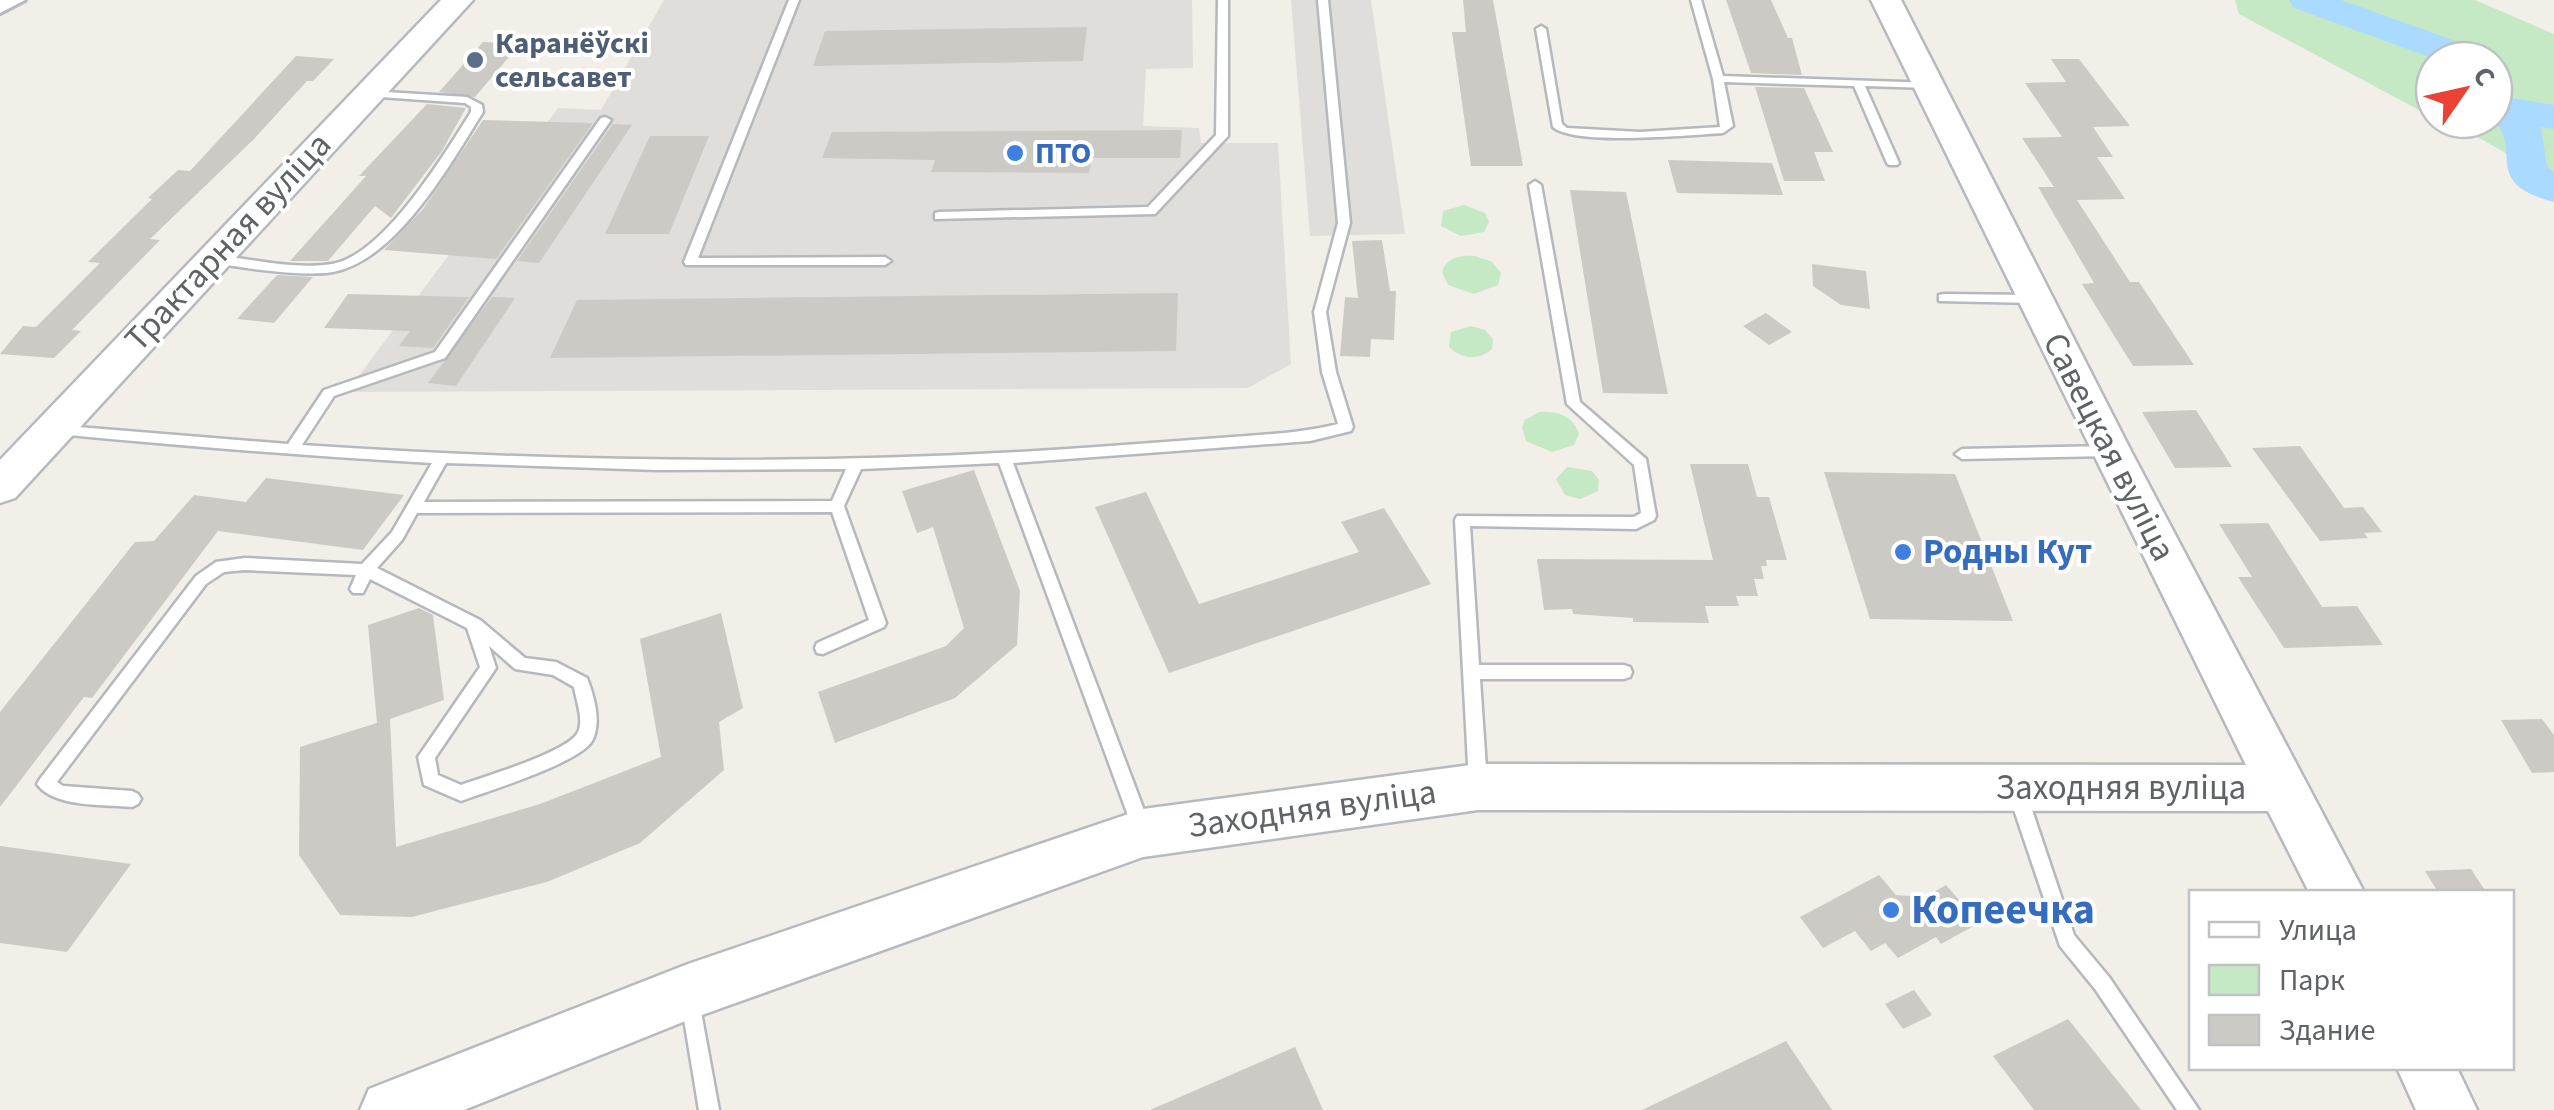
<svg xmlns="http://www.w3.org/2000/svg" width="2554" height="1110" font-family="'Source Sans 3',sans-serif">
<rect width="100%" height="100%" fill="#f1efe8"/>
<path fill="#e0deda" d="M664 0H1192L1193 68 1146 69 1143 126 1199 128 1201 143H1278L1291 364 1248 388 347 392 558 108 601 110Z
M1291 0H1371L1405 234 1310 236Z"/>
<path fill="#c5e8c5" d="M2235 0H2475L2554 34V199L2530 167 2483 140 2438 120H2494V60H2434V118L2239 14Z
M1464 205 1485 213 1489 222 1484 232 1461 236 1441 226 1443 211Z
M1475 256 1492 262 1501 273 1498 285 1474 294 1448 285 1442 272C1447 257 1461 255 1475 256Z
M1471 326 1485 330 1493 339 1492 349C1479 361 1461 359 1449 347L1451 332Z
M1539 412C1556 411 1573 415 1579 434L1574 445 1552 452 1526 441 1522 427 1525 420Z
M1567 467 1592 471 1599 480 1598 491 1580 499 1565 495 1556 479Z"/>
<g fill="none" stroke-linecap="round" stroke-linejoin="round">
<path fill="#aadaff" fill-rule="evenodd" d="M2289 0H2341L2486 52 2492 60H2438L2294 8Z
M2505 97 2554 105V129L2541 127 2547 167 2554 172V202C2481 183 2523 152 2494 120V100Z"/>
</g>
<path fill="#cccac5" d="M1463 0H1493L1523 166H1471L1452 32H1466Z
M1726 0H1771L1788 38H1792L1802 75 1751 73Z
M1087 27 1083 61 813 66 825 31Z
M483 42 520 44 475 97 439 92Z
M296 56 334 59 313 81H307L254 139 150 239 160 240 72 330 81 331 54 358 0 354 23 326 36 327 100 263 88 262 152 199 148 198 178 170 190 171Z
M2051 59H2079L2130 126 2093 127 2113 157H2097L2125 199 2077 200 2130 282H2139L2194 365 2133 366 2082 284 2094 283 2038 187H2054L2022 138 2062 137 2025 83 2066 82Z
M1755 87 1804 88 1833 152H1814L1825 181H1784Z
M427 104 466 108 442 151 391 218 375 206 328 261H290L366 176H359Z
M483 120 593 123 496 259 384 250 423 209Z
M613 124 632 125 539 263 517 261Z
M1182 130 1180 158H1092L1089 173 931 172 935 160 822 158 832 132Z
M650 136H709L669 234H605Z
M1668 160 1772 163 1783 195 1677 193Z
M1570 190 1626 192 1668 394 1603 393Z
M1382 240 1390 291H1396L1394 340 1371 339 1370 357 1340 356 1345 297 1358 298 1352 241Z
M1812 264 1866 271 1870 309 1841 305 1813 286Z
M277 275 313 277 274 323 237 319Z
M1178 293 1176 351 550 358 577 300Z
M348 294 469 297 433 348 399 346 410 331 324 328Z
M492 297 515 298 456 386 428 383Z
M1766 313 1792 332 1769 345 1743 326Z
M2196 410 2232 467 2175 468 2142 412Z
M2300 446 2344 508 2363 507 2382 532 2364 533 2368 538 2320 541 2252 448Z
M1690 464H1748L1757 497H1769L1787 560H1766L1767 566H1761L1764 579H1754L1758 596H1736L1739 606H1705L1709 623 1633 622V618L1573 614 1572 609 1544 610 1537 559 1713 560Z
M974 470 1020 591 1017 645 955 698 835 743 818 692 946 646 964 628 933 527 917 533 902 491Z
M1824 472 1955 474 2013 621 1870 619Z
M266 478 404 495 363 550 218 531 92 698 84 697 0 807V712L135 542 154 541 194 495 246 502Z
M1146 492 1199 604 1359 552 1341 522 1384 508 1431 584 1169 673 1095 507Z
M2268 523 2322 607 2357 606 2383 645 2284 648 2238 577H2252L2219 524Z
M419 608 433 615 444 700 390 719 396 847 540 804 661 757 640 639 721 613 743 708 719 722 724 770 640 843 547 882 412 917 340 915 299 855 300 747 377 723 368 625Z
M2542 719 2554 735V772L2532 773 2501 720Z
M0 846 131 864 67 952 0 943Z
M2471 869 2486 892H2438L2425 871Z
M1879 875 1896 895 1910 896 1917 902 1946 885 1979 923 1941 944 1936 937 1898 958 1885 943 1871 951 1855 931 1823 948 1800 917Z
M1914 990 1932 1015 1903 1029 1885 1004Z
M2068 1019 2141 1110H2034L1993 1056Z
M1786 1041 1832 1110H1642Z
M1295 1047 1323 1110H1150Z"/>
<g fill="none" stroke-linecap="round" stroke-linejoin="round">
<defs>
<path id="lane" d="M789 0H799L698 258 885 257 891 261 885 265H686L684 262Z
M1218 0H1228V136L1155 214 935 219V213L939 212 1148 207 1216 135Z
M1318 0H1328L1350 223 1326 312 1336 372 1353 427 1351 431 1310 441 1013 463 1151 829 1148 835 1142 837 1136 835 1133 829 999 463 861 469 844 506 886 623 884 627 823 654 817 653 815 648 817 643 869 620 832 512 417 513 402 540 377 568 480 620 525 658 556 662 587 678C594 696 602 723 592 741 579 763 488 791 461 801L424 785 418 757 480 667 467 628 370 579 363 593H353L350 589 356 575 245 570 224 572 206 584 57 782 63 786 132 791 138 794 141 799 138 804 132 807C104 804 54 808 37 784L40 779 196 576 216 562 245 558 362 564 392 532 432 463C306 456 183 446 58 434L53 433 51 429 53 425 288 444 324 390 435 352 601 118 605 117 611 120 445 358 334 396 302 445C567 463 833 466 1097 447 1142 444 1188 440 1233 437 1269 434 1303 433 1338 424L1322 372 1314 312 1338 223ZM446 463 657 470 846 469 832 501 424 502ZM489 646 515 669 553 675 574 687C576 700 585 722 577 734 564 753 486 776 461 785L438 775 435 758 496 668Z
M1691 0H1701L1723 76 1933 83V87L1929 88 1865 86 1899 163 1897 165H1889L1887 163 1854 86 1724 82 1733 126 1723 133C1690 135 1575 146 1553 127L1536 29 1541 26 1546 29 1562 124 1567 128 1640 132 1720 127 1713 79Z
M370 91 467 97 482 105 483 112C451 163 397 260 333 272 302 277 242 268 211 262L209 259 215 255C252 259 295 270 332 264 384 255 444 155 471 112V107L465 103 366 96 365 94Z
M1535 181 1541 185 1580 402 1646 459 1656 516 1654 520 1636 529 1470 526 1479 665H1624L1630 667 1632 672 1630 677 1624 679H1480L1487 783 1484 788 1478 790 1472 788 1469 783 1455 520 1457 516 1634 517 1641 513 1634 465 1567 404 1529 185Z
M1944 294 2034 295 2040 299 2034 303 1939 301V295Z
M2110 446 2117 451 2110 456 1962 459 1955 454 1962 449Z
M2017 784 2023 787 2026 792 2074 935 2109 977 2199 1110H2177L2095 989 2060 946 2008 792 2011 787Z
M690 992 697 994 699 1001 719 1110H699L681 1001 683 994Z"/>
<path id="street" d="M0 0H25L0 13Z"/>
<path id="secondary" d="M441 0H473L15 498 0 503V460Z
M1871 0H1901L2131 451 2364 892H2309L2268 811 1478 810 1143 857 688 1020 464 1110H360L369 1089 688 964 1143 809 1478 764 2246 765Z
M2397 1068H2457L2477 1110H2416Z"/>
</defs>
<use href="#lane" stroke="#b5b8bc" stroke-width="5"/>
<use href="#street" stroke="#b5b8bc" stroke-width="6"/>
<use href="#secondary" stroke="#b6babf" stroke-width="5"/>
<use href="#lane" fill="#fff" fill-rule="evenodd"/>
<use href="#street" fill="#fff" fill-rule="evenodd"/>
<use href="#secondary" fill="#fff" fill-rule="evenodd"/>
</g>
<circle fill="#5c6f8a" stroke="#fff" stroke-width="4" cx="475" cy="60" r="10"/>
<g fill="#3f7fe0" stroke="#fff" stroke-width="4">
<circle cx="1015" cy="153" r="10"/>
<circle cx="1903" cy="552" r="10"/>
<circle cx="1891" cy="910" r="10"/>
</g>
<g text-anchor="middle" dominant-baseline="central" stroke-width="8" stroke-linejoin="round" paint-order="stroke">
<g font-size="30" font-weight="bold" fill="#4e5e75" stroke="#fff" text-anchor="start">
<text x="495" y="43">Каранёўскі<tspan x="495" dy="34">сельсавет</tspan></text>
</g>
<g font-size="30" font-weight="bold" fill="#366cbe" stroke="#fff" text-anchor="start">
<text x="1035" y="153">ПТО</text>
</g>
<g font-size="35" fill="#5f6368" stroke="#fff">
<text transform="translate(228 242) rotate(-47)">Трактарная вуліца</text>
<text transform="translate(2109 447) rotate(63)">Савецкая вуліца</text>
<text x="2121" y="788">Заходняя вуліца</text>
<text transform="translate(1312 809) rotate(-8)">Заходняя вуліца</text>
</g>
<g font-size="35" font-weight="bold" fill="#366cbe" stroke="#fff" text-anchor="start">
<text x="1923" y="552">Родны Кут</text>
</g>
<g font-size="42" font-weight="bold" fill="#366cbe" stroke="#fff" text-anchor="start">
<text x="1911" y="910">Копеечка</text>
</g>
</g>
<rect x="2189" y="890" width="325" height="180" fill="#ffffff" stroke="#bfc1c3" stroke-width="2.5"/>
<rect x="2209" y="922" width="50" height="15" fill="#ffffff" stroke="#bfc1c3" stroke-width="2.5"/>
<text x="2279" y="940" font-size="30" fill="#5f6368">Улица</text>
<rect x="2209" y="965" width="50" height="30" fill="#c5e8c5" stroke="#bfc1c3" stroke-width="2.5"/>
<text x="2279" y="990" font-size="30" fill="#5f6368">Парк</text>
<rect x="2209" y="1015" width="50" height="30" fill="#cccac5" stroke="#bfc1c3" stroke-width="2.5"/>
<text x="2279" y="1040" font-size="30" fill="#5f6368">Здание</text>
<g transform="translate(2464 90) rotate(56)"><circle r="48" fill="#ffffff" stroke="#bfc1c3" stroke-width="2.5"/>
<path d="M0-8L18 38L0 25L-18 38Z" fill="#ea4335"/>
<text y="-15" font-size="28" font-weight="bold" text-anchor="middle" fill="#5f6368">С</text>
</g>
</svg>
